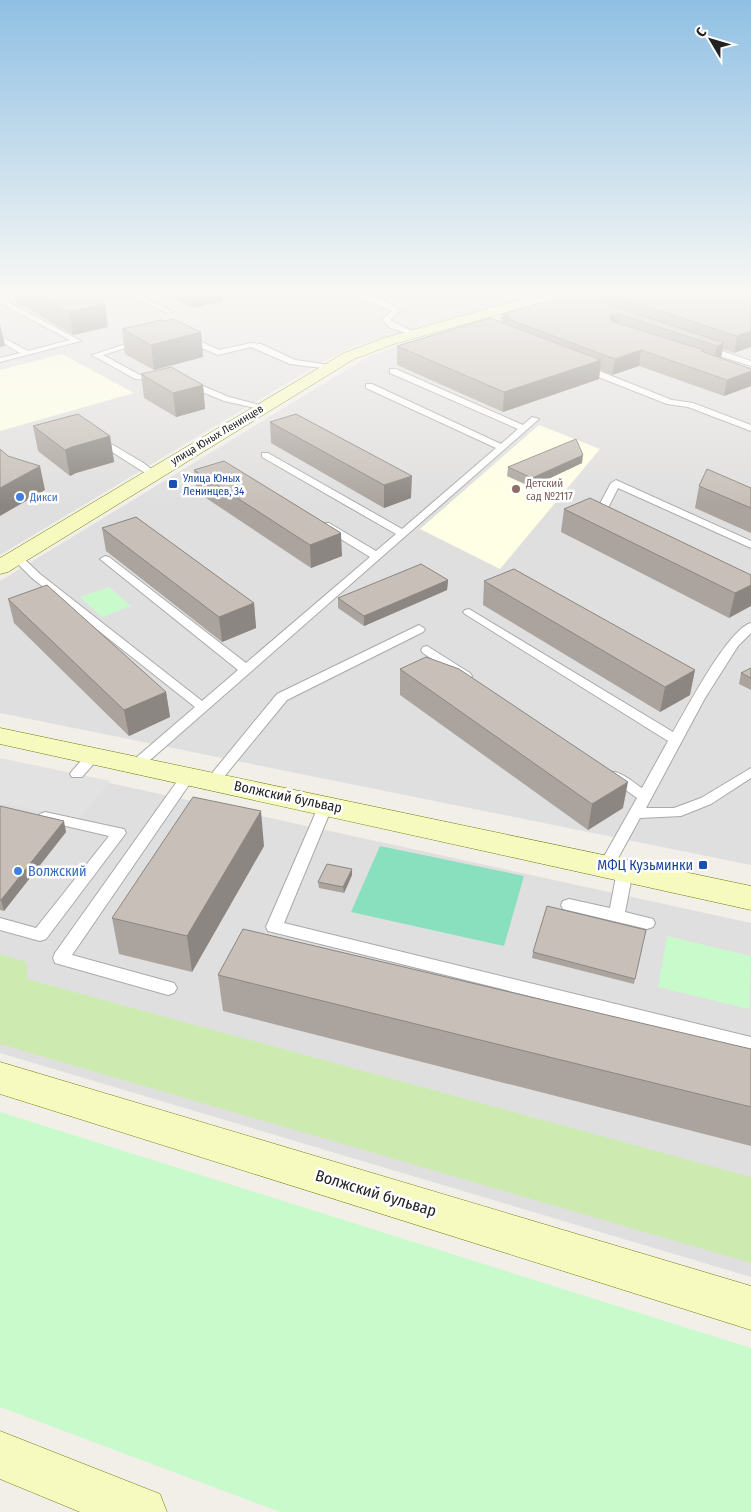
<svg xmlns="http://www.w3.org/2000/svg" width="751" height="1512" font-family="'Fira Sans Condensed',sans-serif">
<rect width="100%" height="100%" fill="#f2efe9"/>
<path fill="#e0dfdf" d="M0 293H540L354 346 317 365 0 555Z
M584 293H751V865L0 713V581L366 358 407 342Z
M0 759 751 923V1277L0 1053Z"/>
<path fill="#ffffe5" d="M62 354 134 393 0 431V370Z
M539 425 600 449 500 569 420 529Z"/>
<path fill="#cdebb0" d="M0 954 27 962V979L751 1177V1263L0 1044Z"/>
<path fill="#c8facc" d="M109 587 131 606 102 617 80 597Z
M667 936 751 956 749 1009 658 987Z
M0 1112 751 1348V1512H280L0 1407Z"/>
<path fill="#88e0be" d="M380 846 524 876 504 946 351 912Z"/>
<path fill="#e2e2e2" d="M0 758 110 781 79 819 0 803Z"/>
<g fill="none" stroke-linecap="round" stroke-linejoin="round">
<defs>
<path id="lane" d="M25 293H38L8 302 81 341 0 362V358L20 353 0 341V336L28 351 70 340 0 303V299Z
M126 293H135L173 312 167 313Z
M350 293C365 293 389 300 400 311L390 320 418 334 414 336 391 328 382 320 392 311Z
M508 293H518L535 301 530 302Z
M183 336H189L219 350 251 343 261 344 295 360 330 365 334 367 330 369 290 364 251 347 218 355 183 340Z
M138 340 145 342 103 355 140 375 163 377V381L135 379 92 355Z
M701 346H707L751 361V366L701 350Z
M578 365H584L672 400 693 403 751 425V431L688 407 667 404 578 369Z
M390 369H396L523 425 532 417 539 419 141 768H131L129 765 131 762 195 707 32 578 11 557 12 555H20L40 574 202 701 238 670 100 559 105 556 109 557 246 663 370 557 321 527 320 525 321 523H329L376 551 396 534 262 457V453H268L402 529 496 448 366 388V384H372L501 444 518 429 390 373Z
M183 380H189L229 397 268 407 264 410 224 401 183 384Z
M96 435 142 462 158 474 156 476H150L93 440V436Z
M616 480 751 541V548L618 488 606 512 612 515V519C606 521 598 518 595 513L611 483Z
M469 609 673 732C686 710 728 629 751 623V633L738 646 705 698 646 808H674L701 798 751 768V778L711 804 681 816 640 818 611 871 606 872 601 871 598 867 637 798 605 775 607 772C619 769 632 782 642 788L668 741 465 614 463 612 465 610Z
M419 625 425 629 423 632 287 700 218 784H208L206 781 208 778 277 694Z
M427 646 470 673 472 676 470 679H462L423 653 421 650 423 647Z
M93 752 98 753 100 756 98 759 82 777H72L70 774 72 771 88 753Z
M188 771 193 773 195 776 72 955 174 983 177 988 174 993 168 995 55 963 53 958 55 953 183 773Z
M326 800 331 802 333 805 284 923 751 1037V1051L268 931 266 927 319 805 321 802Z
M45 812 119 828 124 829 126 833 46 939 40 941 0 930V918L36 928 109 836 40 820 38 817 40 814Z
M625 866 630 867 633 871 625 912 653 919 655 923 653 927 647 929 563 909 561 905 563 901 569 899 610 908 617 871 620 867Z"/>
<path id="secondary" d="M544 293H567L565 296 394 344 354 359 8 572 0 574V558L344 353 384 338Z
M0 728 751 886V910L0 744Z
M0 1062 751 1286V1330L0 1094Z
M0 1431 160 1494 167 1512H80L0 1479Z"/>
</defs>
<use href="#lane" stroke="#a9a9a9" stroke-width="2"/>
<use href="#secondary" stroke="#707d05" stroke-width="1"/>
<use href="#lane" fill="#fff" fill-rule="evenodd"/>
<use href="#secondary" fill="#f7fabf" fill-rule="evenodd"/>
</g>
<path fill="#aba49e" d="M0 293H84L108 327 73 335 16 302 14 294 5 296Z
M159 293H223V301L193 308Z
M593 293H751L734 353 722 349 721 358 751 369V386L724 396 639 366 612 375 600 370 599 379 503 412 397 365V346L501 323 502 314 592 299Z
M164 321 201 332 203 357 154 370 125 354 122 329Z
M141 374 203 385 205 409 176 417 144 398Z
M270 422 411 498 384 508 271 443Z
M33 426 110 436 114 462 76 473 70 476 38 451Z
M582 463 531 487 507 476 508 467Z
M194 470 342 556 311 568 197 492Z
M699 486 751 488V533L695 508Z
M564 509 751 575 729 618 561 532Z
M102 528 254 603 256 628 222 642 106 551Z
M448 580 447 590 364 626 338 608V598Z
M484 581 690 695 660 712 483 605Z
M8 599 166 692 170 717 129 736 14 623Z
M751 668V690L739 684 741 673Z
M400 669 623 808 588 830 400 695Z
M0 806 66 832 4 911 0 910Z
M264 846 192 972 119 954 112 918Z
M352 869V875L344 893 319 888 318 882Z
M533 952 635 979 634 984 532 958Z
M218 975 751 1049V1146L223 1011Z"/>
<path fill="#8b8681" d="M4 293H14V294L5 296Z
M191 293H223V301L193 308Z
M228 293H254L229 299Z
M105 304 108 327 73 335 69 312Z
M619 314 617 328 608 330 610 315Z
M0 323 5 346 0 347Z
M751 331V347L734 353 737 336Z
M201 332 203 357 154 370 151 345Z
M724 343 721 358 714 361 717 346Z
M641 350 639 366 612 375 615 359Z
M601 360 599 379 503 412 504 392Z
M751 371V386L724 396 727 380Z
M203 385 205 409 176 417 173 393Z
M110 436 114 462 76 473 70 476 65 450 72 447Z
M583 455 582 463 531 487 532 478Z
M40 466 45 490 0 516V488Z
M412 476 411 498 384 508V485Z
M341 533 342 556 311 568 310 545Z
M448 580 447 590 364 626V616Z
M751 585V606L729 618 735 593Z
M254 603 256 628 222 642 219 617Z
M695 670 690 695 660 712 665 687Z
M166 692 170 717 129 736 124 710Z
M628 782 623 808 588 830 592 804Z
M261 811 264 846 192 972 187 936Z
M64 821 66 832 4 911 1 900Z
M352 869V875L344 893 343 887Z"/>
<path fill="#c7bfb8" stroke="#8b8681" d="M36 293H84L105 304 69 312Z
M605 293H751V331L737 336Z
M571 294 580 295 724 343 717 346 619 314 610 315 611 321 704 350 701 351 751 369V371L727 380 641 350 615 359 505 318 509 316 502 314Z
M490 318 601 360 504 392 397 346Z
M173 319 201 332 151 345 122 329 161 320 164 321Z
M171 367 203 385 173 393 141 374Z
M78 414 110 436 72 447 65 450 33 426Z
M296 414 412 476 384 485 270 422Z
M576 439 583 455 532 478 508 467Z
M0 449 8 456 40 466 0 488Z
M224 461 341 533 310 545 194 470Z
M707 469 751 488V508L699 486Z
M590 498 751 575V585L735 593 564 509Z
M136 517 254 603 219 617 102 528Z
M421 564 448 580 364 616 338 598Z
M514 569 695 670 665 687 484 581Z
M47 585 166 692 124 710 8 599Z
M426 657 459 669 628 782 592 804 400 669Z
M751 668V678L741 673Z
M193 797 261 811 187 936 112 918Z
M0 806 64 821 1 900H0Z
M327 864 352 869 343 887 318 882Z
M547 906 646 930 635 979 533 952Z
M243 929 751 1049V1107L218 975Z"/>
<linearGradient id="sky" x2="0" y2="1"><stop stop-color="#8fc0e4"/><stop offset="0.58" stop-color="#f9f8f5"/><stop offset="1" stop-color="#f9f8f5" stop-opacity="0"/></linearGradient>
<rect width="751" height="505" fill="url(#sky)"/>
<g fill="#1a4fb4" stroke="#fff" stroke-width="2">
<rect x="168" y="479" width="10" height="10" rx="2.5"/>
<rect x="698" y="860" width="10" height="10" rx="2.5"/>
</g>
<circle fill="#8d6e63" stroke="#fff" stroke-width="2" cx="516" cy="489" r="5"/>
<g fill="#3f7fe0" stroke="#fff" stroke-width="2">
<circle cx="20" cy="497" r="5"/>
<circle cx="18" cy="871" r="5"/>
</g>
<g text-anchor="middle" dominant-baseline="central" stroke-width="5" stroke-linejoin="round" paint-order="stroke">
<g font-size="11" fill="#222" stroke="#fff">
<text transform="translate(217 435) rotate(-31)">улица Юных Ленинцев</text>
</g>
<g font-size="11" fill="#164399" stroke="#fff" text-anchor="start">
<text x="183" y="478">Улица Юных<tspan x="183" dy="13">Ленинцев, 34</tspan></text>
</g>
<g font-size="11" fill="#785e54" stroke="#fff" text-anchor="start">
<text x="526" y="483">Детский<tspan x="526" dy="13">сад №2117</tspan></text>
</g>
<g font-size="11" fill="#366cbe" stroke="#fff" text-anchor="start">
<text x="30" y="497">Дикси</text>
</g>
<g font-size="14" fill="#222" stroke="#fff">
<text transform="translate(288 797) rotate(12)">Волжский бульвар</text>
</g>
<g font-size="14" fill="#164399" stroke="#fff" text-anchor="end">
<text x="693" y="865">МФЦ Кузьминки</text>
</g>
<g font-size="14" fill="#366cbe" stroke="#fff" text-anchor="start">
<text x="28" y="871">Волжский</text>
</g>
<g font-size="16" fill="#222" stroke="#fff">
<text transform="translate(376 1193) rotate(17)">Волжский бульвар</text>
</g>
</g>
<g transform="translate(711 40) rotate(308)" stroke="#ffffff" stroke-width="4" paint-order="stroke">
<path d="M0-4L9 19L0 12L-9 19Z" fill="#222222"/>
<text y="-8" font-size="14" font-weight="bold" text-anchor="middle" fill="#222222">С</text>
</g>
</svg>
